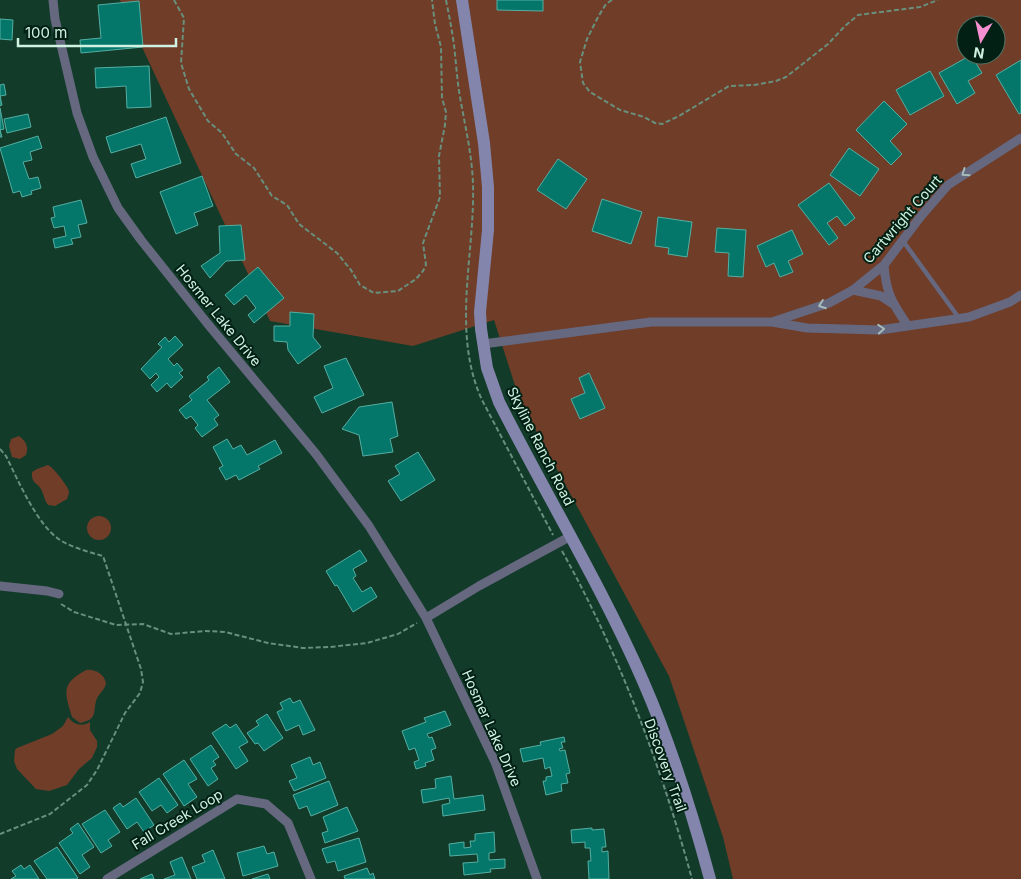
<svg xmlns="http://www.w3.org/2000/svg" width="1021" height="879" font-family="Inter,sans-serif">
<rect width="100%" height="100%" fill="#133b2a"/>
<path fill="#6f3d28" fill-rule="evenodd" d="M120 0H1021V879H733L723 837 669 676 520 401 494 320 413 346 270 321ZM966 25H996V55H966Z
M19 436C26 441 29 447 26 455L20 459 12 457 9 446 11 439Z
M48 465C53 467 67 485 69 491 69 494 68 496 67 499L55 506 48 505C44 500 44 494 41 489 36 482 31 483 32 472L37 469Z
M87 528a12 12 0 1 1 24 0a12 12 0 1 1-24 0Z
M86 670C95 669 105 674 106 684 104 690 100 693 97 698 92 712 99 719 80 723L72 717C65 693 60 684 86 670Z
M68 717C74 725 82 727 90 722V730L97 741V747L92 758 79 769 67 785 49 791 36 789 17 769 14 761 15 750 17 748 52 734 63 726Z"/>
<path fill="#04766a" stroke="#54afa2" d="M497 0H543V11L497 10Z
M139 1 143 47 81 53 80 40 101 38 98 5Z
M0 19 13 20 12 40 0 39Z
M971 55 982 73 968 81 975 93 957 104 939 73Z
M1021 60V113L1019 114 996 75Z
M149 66 151 107 127 108 126 86 96 88 95 68Z
M930 71 944 96 910 115 896 90Z
M4 84 6 95 0 96 2 105 0 106V85Z
M884 101 907 124 890 141 902 154 891 165 856 130Z
M0 108 4 129 0 130 2 137H0Z
M28 114 31 127 7 133 4 119Z
M166 117 181 163 136 178 131 164 146 159 141 144 111 153 106 137Z
M38 136 42 148 30 152 32 160 23 162 29 179 38 177 41 188 31 191 32 194 22 197 20 191 13 193 0 148Z
M849 148 879 169 860 196 830 175Z
M558 159 587 179 566 209 537 190Z
M202 176 213 206 194 213 198 225 176 234 160 192Z
M829 183 855 218 845 226 837 216 827 223 838 238 829 245 798 205Z
M602 199 642 212 631 244 592 231Z
M81 200 87 223 78 225 81 237 71 239 73 244 55 248 53 239 66 236 64 226 54 228 51 218 55 217 53 207Z
M658 217 692 222 687 257 668 254 669 248 655 246Z
M241 225 245 260 226 261 210 278 201 266 220 253 219 226Z
M717 228 746 230 743 277 728 276 729 253 715 252Z
M792 230 803 254 788 261 793 272 780 277 774 263 766 267 757 246Z
M258 267 284 298 254 323 248 315 256 308 246 295 234 305 225 295Z
M290 312 314 314 313 337 321 347 298 364 288 350 287 342 274 341V326H290Z
M175 336 183 345 168 359 174 366 177 363 183 370 179 373 183 377 171 388 167 383 157 392 151 385 159 377 156 373 150 379 141 369 162 347 158 344 165 337 169 342Z
M346 358 364 395 322 413 314 397 333 388 324 366Z
M219 367 230 382 207 400 219 415 214 419 218 425 202 437 195 428 198 425 191 416 186 419 179 410 192 400 189 396 209 380 207 377Z
M589 373 605 408 580 419 571 399 585 393 579 378Z
M392 402 398 436 390 439 393 452 363 456 359 435 342 429 359 407Z
M227 439 233 449 241 445 247 455 275 440 282 453 258 466 260 469 239 480 236 475 226 480 219 468 223 466 213 447Z
M418 452 435 480 401 501 388 481 400 474 395 466Z
M360 550 367 561 353 569 356 576 353 578 362 592 371 587 377 597 353 612 337 585 335 586 326 571Z
M290 698 293 703 300 700 315 730 303 735 299 725 286 731 277 712 283 709 280 703Z
M445 711 451 725 427 734 429 738 432 737 436 748 431 750 434 760 425 763 426 766 416 769 414 762 419 760 415 748 409 750 402 731 426 722 424 718Z
M267 714 283 738 264 751 258 743 255 744 247 733 259 725 256 721Z
M226 724 230 728 236 724 248 742 239 747 248 761 236 769 212 733Z
M564 737 565 742H561L563 748 559 749 560 751 565 750 570 773 566 774 568 783 561 784 562 791 546 795 543 781H546V777L552 776 550 767 545 769 543 758 523 762 520 749 541 745 540 742Z
M211 745 219 757 213 761 216 765 211 768 218 779 208 786 190 759Z
M310 757 313 765 320 762 326 778 294 791 289 781 297 778 291 765Z
M184 760 197 779 188 784 197 797 184 806 163 774Z
M451 776 454 799 483 795 485 810 443 816 442 805 450 803 449 798 423 803 421 790 436 788 435 779Z
M159 778 178 805 167 813 161 805 152 811 139 792Z
M329 781 338 805 311 816 307 806 299 809 293 795Z
M136 798 154 825 144 832 137 822 127 829 113 808 120 803 123 807Z
M347 807 358 831 325 843 322 833 328 831 323 817Z
M105 810 120 832 108 840 112 846 101 853 82 824Z
M78 823 94 847 82 855 90 867 80 874 59 843 73 833 70 829Z
M592 828V830L604 829 606 847H602V852L608 851 609 879H589L588 861H591L590 848H585V842L572 843 571 830Z
M494 832 495 852 489 853V860L505 859V868L490 869 491 872 464 875 463 863 478 862 477 854 450 856 449 844 464 842V848L471 847 470 841H475V834Z
M359 838 366 862 338 871 335 861 327 863 322 849Z
M264 846 267 854 274 852 278 866 243 876 237 853Z
M57 847 78 878 76 879H47L34 861Z
M213 850 225 879H197L192 867 205 862 202 855Z
M182 857 191 879H164L175 875 170 862Z
M21 865 24 869 30 865 39 879H11L16 876 12 871Z
M367 868 370 875 373 873 375 879H345L344 876Z
M152 874 154 879H140Z
M268 874 270 879H252Z"/>
<g fill="none" stroke-linecap="round" stroke-linejoin="round">
<path stroke="#698f7d" stroke-width="2" stroke-dasharray="5 2.5" stroke-linecap="butt" d="M174 0 184 18 181 63 189 89 208 121 222 133 236 154 254 168 272 196 287 205 299 224 337 253 351 270 360 285 374 293 398 291 416 279 423 271 426 265 423 243 440 197 439 156 445 125 446 112 442 98 441 47 435 24 432 0
M446 0C449 15 452 30 454 45 456 62 457 80 460 97 465 126 472 154 473 184 475 255 451 332 482 400L553 535
M612 0 606 4 598 17 587 39 580 62 583 83 590 92 620 110 644 117 655 123 662 124 679 116 729 86 754 85 776 81 786 77 828 44 845 26 858 15 920 7 938 0
M0 449 6 456C18 480 37 525 60 540 73 548 89 552 103 556L141 669 143 682 140 693 125 713 97 770 87 785 50 814 0 834
M562 551C619 653 661 766 692 879
M61 604 74 612 116 625 143 624 171 634 205 631 225 632 268 643 303 648 330 647 367 643 398 634 417 623"/>
<path stroke="#666880" stroke-width="4.5" d="M903 241 959 318"/>
<path stroke="#666880" stroke-width="9" d="M53 0 55 19 77 113 93 157 118 208 141 240 207 323 316 454 369 526 426 618 479 586 571 536
M1021 138 948 185 921 216 884 265 853 290 829 303 772 322 807 328 880 330 969 317 1010 302 1021 295
M884 265C886 293 892 303 908 326
M853 290 881 296 893 304
M483 344 651 322H772
M0 586 47 591 59 594
M426 618 495 762 537 879
M107 879 237 799 266 804 288 823 311 879"/>
<path stroke="#8385ac" stroke-width="12" d="M462 0 484 143 488 187V230L480 312 481 329 487 368 499 402C546 495 601 585 643 681 671 745 692 812 710 879"/>
</g>
<defs><path id="oneway-chevron" d="M-2-3.5L2.5 0L-2 3.5" fill="none" stroke-width="1.6" stroke-linecap="round" stroke-linejoin="round" transform="scale(1.25)"/></defs>
<g stroke="#a6bbba">
<use href="#oneway-chevron" transform="translate(965 173) rotate(145)"/>
<use href="#oneway-chevron" transform="translate(822 305) rotate(160)"/>
<use href="#oneway-chevron" transform="translate(881 329) rotate(-4)"/>
</g>
<g text-anchor="middle" dominant-baseline="central" stroke-width="4" stroke-linejoin="round" paint-order="stroke">
<g font-size="14" fill="#d0f3e1" stroke="#022014">
<text transform="translate(902 219) rotate(-49)">Cartwright Court</text>
<text transform="translate(219 315) rotate(51)">Hosmer Lake Drive</text>
<text transform="translate(541 446) rotate(63)">Skyline Ranch Road</text>
<text transform="translate(492 728) rotate(66)">Hosmer Lake Drive</text>
<text transform="translate(666 765) rotate(70)">Discovery Trail</text>
<text transform="translate(177 819) rotate(-31)">Fall Creek Loop</text>
</g>
</g>
<g transform="translate(981 40) rotate(189)"><circle r="24" fill="#022014" stroke="#547466"/>
<path d="M0-4L9 19L0 12L-9 19Z" fill="#f690d0"/>
<text y="-8" font-size="14" font-weight="bold" text-anchor="middle" fill="#d0f3e1">N</text>
</g>
<path d="M18 38v8h158v-8" fill="none" stroke="#d0f3e1" stroke-width="2.5"/>
<text x="25" y="38" font-size="15" fill="#d0f3e1" stroke="#022014" stroke-width="4" paint-order="stroke">100 m</text>
</svg>
